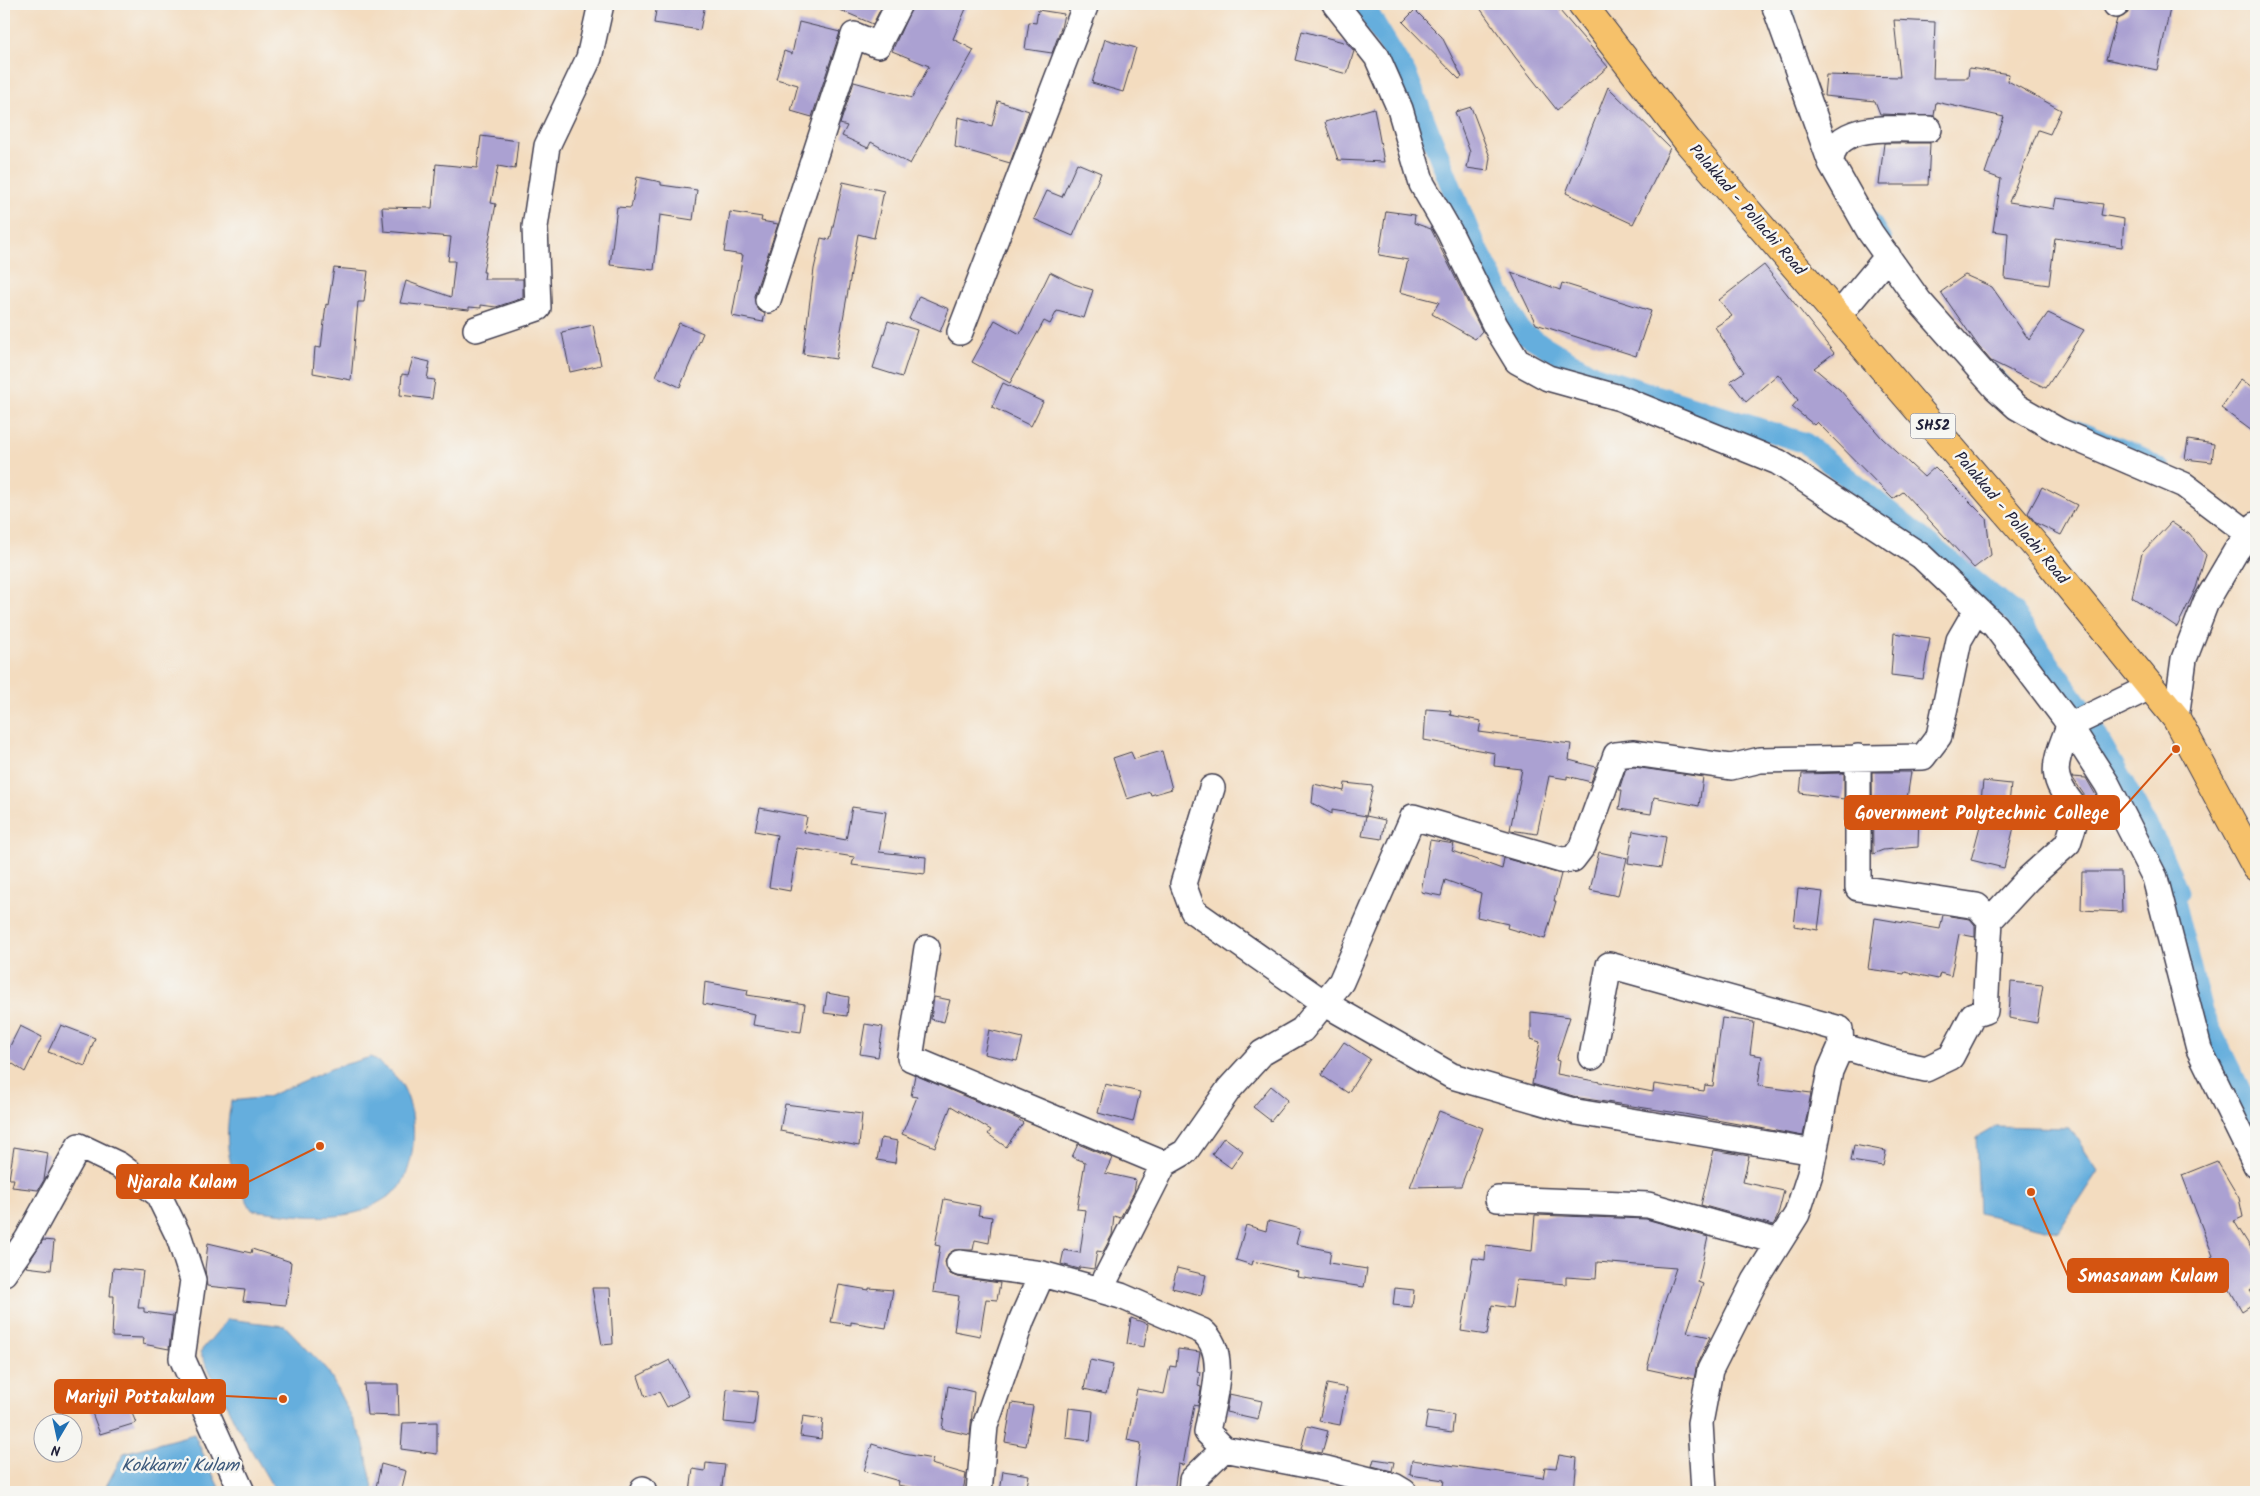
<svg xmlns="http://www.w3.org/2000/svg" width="2260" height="1496" font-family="Kalam,sans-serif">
<rect width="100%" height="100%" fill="#f6f6f2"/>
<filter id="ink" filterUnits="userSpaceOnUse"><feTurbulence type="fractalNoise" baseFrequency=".02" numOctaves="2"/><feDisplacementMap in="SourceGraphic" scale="10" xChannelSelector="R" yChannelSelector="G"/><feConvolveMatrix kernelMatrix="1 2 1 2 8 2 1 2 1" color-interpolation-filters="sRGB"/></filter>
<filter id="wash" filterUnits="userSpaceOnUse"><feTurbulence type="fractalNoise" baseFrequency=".0096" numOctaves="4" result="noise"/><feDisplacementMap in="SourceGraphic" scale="20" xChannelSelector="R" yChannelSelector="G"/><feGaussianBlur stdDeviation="1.12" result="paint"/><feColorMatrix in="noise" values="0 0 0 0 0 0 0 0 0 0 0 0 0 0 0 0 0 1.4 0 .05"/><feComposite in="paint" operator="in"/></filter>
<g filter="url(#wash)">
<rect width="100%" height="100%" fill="#f3dcbf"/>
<path fill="#65aedd" stroke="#44688c" d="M371 1057C384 1066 399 1076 405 1091 418 1120 416 1160 400 1187 398 1192 368 1209 362 1211 326 1222 288 1214 252 1210 228 1168 223 1149 231 1101L267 1097 333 1068Z
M1995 1126 2070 1128 2098 1171 2058 1232 1979 1213 1976 1137Z
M228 1319 285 1326 328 1371 363 1440 373 1488 369 1492H276L237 1426 200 1352Z
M194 1434 221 1492H103L124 1453Z"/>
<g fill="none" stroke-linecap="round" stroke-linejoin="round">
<path stroke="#65aedd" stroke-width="6" d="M1788 4 1798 35
M1872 211 1889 238
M1993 366 2013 388
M2048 411 2144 450 2166 465"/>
<path stroke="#65aedd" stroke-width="21" d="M1363 4 1408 78 1470 234 1521 332 1593 375 1805 443 2014 613 2085 714 2157 843 2178 892 2172 893 2202 1012 2256 1122"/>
</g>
<g id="blocks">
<path fill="#aba1d2" d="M657 4H705L700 30 654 23Z
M826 4H883L873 24Z
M913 4H968L953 39 974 50 910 164 871 142 868 148 842 136 847 126 840 124 854 82 912 98 929 66 892 51Z
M1477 4H1554L1608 67 1557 110 1515 57Z
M2130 4H2171L2157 70 2106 59 2117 19 2128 13Z
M1038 10 1064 14 1061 28 1052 53 1025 49 1029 22 1036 23Z
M1415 10 1442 37 1462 77 1459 79 1403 22Z
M1894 20 1935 22 1933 78H1968L1969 68 2009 74 2008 81 2061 110 2050 134 2038 130 2009 202 2054 209 2056 198 2103 204 2101 215 2124 219 2122 247 2055 238 2049 285 2005 279 2008 233 1993 231 2001 179 1985 173 2004 117 1936 102 1934 116 1880 114 1875 101 1824 96 1826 75 1900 77Z
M799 22 840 32 812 117 791 111 798 85 776 79 784 51 792 54Z
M1302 31 1347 43 1354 51 1347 74 1295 60Z
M1105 39 1136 48 1123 92 1092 83Z
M1608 87 1670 148 1633 224 1566 193Z
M998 101 1029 111 1010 163 955 147 958 117 992 126Z
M1471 107 1490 157 1488 171 1467 168 1470 152 1455 112Z
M1374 108 1384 162 1338 160 1325 122Z
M481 136 518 141 515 169 498 166 491 203 496 204 483 272H485L484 279H523V298L496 307 481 305V308L469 307V310L400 303 406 281 451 297 455 261H448L451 237 384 231 382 207 432 208 436 164 477 168Z
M1884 143H1930L1928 185H1879Z
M1077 163 1101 173 1073 236 1034 219 1047 191 1062 197Z
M637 177 661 182V185L697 190 693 220 660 215 654 270 610 265 617 207 631 208Z
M843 182 884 191 874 238 858 234 836 359 803 354 814 269 821 238 830 240Z
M1386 211 1415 215 1414 223 1431 229 1482 331 1475 339 1432 314 1439 302 1400 292 1408 260 1379 255Z
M730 212 762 217 761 221 778 224 754 296 757 309 765 314 763 322 732 316 743 255 724 252Z
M1764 265 1834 353 1814 368 1840 390 1882 438 1924 477 1935 467 1986 518 1991 555 1974 568 1903 492 1893 499 1817 422 1814 425 1792 407 1798 400 1778 374 1746 402 1730 381 1744 372 1715 327 1732 316 1719 300Z
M334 268 368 271 364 302H358L351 380 313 373 315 347 321 348 326 304 328 305Z
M1050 272 1074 284 1093 290 1084 318 1057 311 1050 324 1044 321 1010 383 972 362 995 320 1020 334Z
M1511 272 1560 290 1562 283 1651 311 1636 356 1536 324Z
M1965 275 1992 287 2029 340 2048 313 2084 330 2046 388 1991 361 1979 347 1941 292Z
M919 296 949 309 940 332 909 319Z
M888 321 917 330 902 377 873 368Z
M679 323 703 333 680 387 656 376Z
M593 325 601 365 570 372 562 332Z
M413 358 430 362 427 379 435 380 432 399 400 395 402 374 408 375Z
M2241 379 2256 390V434L2221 408Z
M1003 383 1043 402 1031 426 992 407Z
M2188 440 2214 444 2212 462 2185 459Z
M2042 487 2077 505 2061 535 2036 523 2028 513Z
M2171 522 2189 534 2206 555 2196 588 2177 627 2132 597 2142 553Z
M1894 633 1930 638 1923 679 1891 675Z
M1426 709 1451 711 1450 715 1481 721 1479 732 1571 744 1569 760 1596 767 1591 782 1567 776V779L1549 776 1537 834 1510 830 1522 769 1494 766 1495 753 1424 740Z
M1162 751 1172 789 1151 795 1150 792 1127 799 1113 758 1131 752 1134 759Z
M1634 767 1703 777 1699 806 1654 797 1651 814 1619 809 1622 790H1619L1626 768Z
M1872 772H1911L1905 812 1919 811 1918 847 1883 850 1873 854Z
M1844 773V799L1800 793 1802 774Z
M2072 777 2086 778 2101 804V813H2092L2089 802Z
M1983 781 2011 784 2007 825 2014 827 2004 868 1971 860 1984 811 1980 810Z
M1345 783 1373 786 1366 816 1332 810V814L1312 803 1314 784 1344 791Z
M852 807 886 812 879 852 926 857 925 874 852 865 854 857 797 848 790 891 769 887 777 835 755 831 760 808 807 817 804 832 846 840Z
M1366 816 1385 820 1382 839 1362 836Z
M1633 831 1666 837 1661 868 1628 863Z
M1430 840 1454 844 1452 851 1502 869 1504 858 1561 874 1554 901H1556L1545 939 1507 928 1508 924 1477 917 1481 893 1445 880 1441 896 1421 892Z
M1599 852 1627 858 1618 896 1590 890Z
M2082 872H2121L2122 912 2081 910Z
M1798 889 1823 892 1818 930 1794 926Z
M1943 915 1970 919 1975 925V937L1959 934 1951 976 1940 973 1938 979 1905 972 1904 974 1868 969 1875 918 1940 929Z
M705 982 748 990 747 995 805 1004 801 1032 753 1025 755 1014 703 1004Z
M2011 982 2043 985 2037 1023 2009 1018Z
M827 993 849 997 847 1016 824 1013Z
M934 997 950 1000 944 1022 931 1019Z
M1531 1012 1570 1017 1556 1060 1559 1061 1557 1074 1653 1092 1654 1084 1704 1091 1705 1085 1713 1086 1722 1018 1754 1022 1750 1054 1762 1056 1758 1086 1811 1093 1803 1136 1684 1114 1580 1098 1532 1084 1540 1042 1531 1039Z
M865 1024 883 1027 878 1057 860 1054Z
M61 1025 95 1038 85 1066 48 1052Z
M20 1026 42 1037 25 1072 4 1058Z
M989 1030 1023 1038 1017 1061 984 1054Z
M1344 1042 1370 1059 1348 1093 1321 1075Z
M915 1075 1018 1119 1023 1123 1006 1147 988 1134 991 1130 951 1106 935 1147 902 1134 917 1097 911 1096Z
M1105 1084 1140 1092 1133 1122 1098 1113Z
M1271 1086 1288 1100 1271 1121 1253 1107Z
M785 1104 862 1114 859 1146 780 1131Z
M1439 1111 1483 1128 1461 1186 1410 1187Z
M1224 1137 1243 1151 1231 1168 1212 1154Z
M881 1138 898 1141 895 1163 877 1160Z
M1078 1144 1112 1158 1105 1173 1136 1180 1134 1192 1120 1218 1114 1216 1112 1235 1103 1252 1097 1251 1094 1269 1080 1267 1079 1269 1061 1264 1064 1250 1080 1253 1086 1210 1077 1209 1085 1162 1072 1157Z
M1854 1145 1886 1151 1883 1166 1851 1161Z
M14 1147 48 1153 44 1180 38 1190 12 1187 14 1179H9Z
M1714 1150 1749 1156 1743 1182 1784 1191 1777 1218 1773 1225 1701 1205Z
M2217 1161 2239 1198 2243 1217 2234 1221 2256 1256V1285L2250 1291 2256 1298V1302L2242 1311 2211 1257 2213 1256 2182 1175Z
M944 1199 980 1206 978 1215 992 1217 989 1243 975 1240 973 1250H954L948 1254 945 1262 950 1274 957 1277 1000 1283 997 1300 986 1299 980 1336 954 1331 959 1296 933 1292 940 1246 935 1245Z
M1535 1215 1646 1219 1708 1237 1698 1282 1703 1284 1687 1332 1710 1337 1697 1364 1694 1379 1647 1369 1661 1313 1676 1268 1597 1262 1596 1279 1566 1277V1284L1516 1280 1512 1308 1492 1305 1487 1335 1461 1331 1473 1258 1485 1260 1486 1245 1532 1251Z
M1268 1221 1300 1229 1296 1244 1331 1251 1329 1263 1367 1269 1364 1287 1297 1277 1298 1272 1253 1261 1252 1265 1236 1260 1246 1225 1266 1231Z
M43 1240 54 1241 51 1270 26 1267Z
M208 1243 251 1253 252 1249 291 1262 286 1305 243 1301 245 1290 207 1286 205 1269Z
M113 1268 143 1271 138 1308H144V1312L173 1316 169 1349 143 1344 144 1338 112 1337 114 1296H110Z
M1177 1268 1206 1275 1201 1295 1172 1288Z
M839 1285 869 1290V1288L893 1290 886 1328 851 1322V1325L831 1322Z
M592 1288H610L613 1344 602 1345Z
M1395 1288 1414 1290 1412 1307 1393 1305Z
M1131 1318 1148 1324 1144 1347 1127 1344Z
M1178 1349 1200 1352 1197 1371 1200 1372 1198 1386 1201 1387V1390L1198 1406 1194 1405 1183 1465 1178 1464 1174 1492 1135 1488 1141 1443 1127 1440 1137 1389 1164 1394 1170 1366 1176 1367Z
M670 1360 689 1396 667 1407 659 1392 645 1397 638 1376Z
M1090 1360 1113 1365 1106 1394 1084 1389Z
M364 1384H398L399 1416 367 1415Z
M1327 1384 1347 1388 1340 1425 1319 1421Z
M948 1386 974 1392 970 1435 942 1429Z
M727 1389 758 1392 754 1425 724 1422Z
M1229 1394 1262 1401 1258 1419 1226 1412Z
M125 1396 136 1423 100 1434 89 1405Z
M1012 1403 1033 1406 1026 1446 1005 1442Z
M1069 1408 1093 1411 1090 1441 1066 1438Z
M1428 1411 1454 1415 1452 1433 1425 1429Z
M803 1416 823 1419 821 1439 800 1436Z
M437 1422V1454L401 1449 403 1423Z
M1307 1426 1328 1431 1322 1453 1301 1449Z
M872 1444 904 1454 933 1459 931 1464 966 1474 963 1492H930L898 1485 899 1481 864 1471Z
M1559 1455 1577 1458 1574 1492H1442L1444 1480 1410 1475 1412 1460 1543 1478 1545 1467 1556 1468Z
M1374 1459 1394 1462 1392 1471 1372 1466Z
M706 1463 725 1465 721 1492H690L693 1469 705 1471Z
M381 1464 406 1471 401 1492H375Z
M1003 1471 1029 1475 1026 1492H1000Z"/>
</g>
</g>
<g filter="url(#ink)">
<use href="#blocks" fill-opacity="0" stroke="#413e4f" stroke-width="1"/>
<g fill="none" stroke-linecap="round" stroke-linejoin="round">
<defs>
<path id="minor" d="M1335 4 1377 57 1400 109 1422 184 1449 231 1495 325 1517 361 1548 378 1620 398 1778 462 1921 556 1995 626 2064 717 2107 784 2155 878 2199 1049 2256 1165
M1774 4 1831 163 1870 232 1919 301 1996 388 2017 407 2059 431 2184 485 2249 534
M2116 5V4
M1831 163C1832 120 1899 130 1929 129
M768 300 854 35 878 45 899 4
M1838 316 1888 256
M476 329 538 308 535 227 547 146 589 58 601 4
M960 332 1086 4
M2176 718 2184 659 2206 602 2236 551 2256 525
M1858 757V888L1977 906 1990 920
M1212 788 1183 884 1193 911 1324 1003 1452 1076 1577 1112 1814 1152
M927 948 910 1058 1164 1164 1100 1290 1042 1274 1022 1319 985 1426 979 1492
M1592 1057 1609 965 1840 1029 1841 1046
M1164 1164 1185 1152 1229 1089 1262 1053 1302 1030 1341 982 1413 817 1561 860 1573 859 1583 846 1616 755 1634 753 1731 767 1760 760 1923 757 1939 736 1959 640 1977 609
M1498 1199 1648 1205 1779 1242
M959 1263 1042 1274
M4 1273 27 1240 79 1146 119 1165 158 1194 179 1237 193 1280 182 1358 242 1492
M1100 1290 1121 1296 1202 1331C1230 1353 1212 1401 1207 1432L1224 1449
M642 1492 643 1489
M1191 1492 1192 1480 1224 1449 1327 1469 1394 1486 1404 1492
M1704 1492 1700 1423 1710 1370 1755 1281 1797 1214 1810 1174 1830 1071 1841 1046 1898 1063 1926 1069 1951 1057 1973 1015 1985 1011 1990 920 2028 879 2068 843 2078 811C2047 776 2054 766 2069 726L2150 687"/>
<path id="major" d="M1582 4 1689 143 2040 551 2176 718 2256 867"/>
</defs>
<use href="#minor" stroke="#413e4f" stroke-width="28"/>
<use href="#major" stroke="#413e4f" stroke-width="30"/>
<use href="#minor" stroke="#fff" stroke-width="25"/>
<use href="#major" stroke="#f6c16b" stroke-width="28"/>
</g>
</g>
<g text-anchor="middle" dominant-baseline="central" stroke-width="5" stroke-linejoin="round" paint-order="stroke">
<rect fill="#f6f6f2" stroke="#626272" stroke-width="1" x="1910.5" y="413.5" width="45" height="25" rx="4"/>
<g font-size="15" font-weight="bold" fill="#22223b">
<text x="1933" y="426">SH52</text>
</g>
<g font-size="16" fill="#22223b" stroke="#f6f6f2">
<text transform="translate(1747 210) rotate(49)">Palakkad - Pollachi Road</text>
<text transform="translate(2011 518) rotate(50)">Palakkad - Pollachi Road</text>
</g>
<g font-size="18" font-style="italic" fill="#3d5a7c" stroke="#f6f6f2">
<text x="180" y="1466">Kokkarni Kulam</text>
</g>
</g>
<path fill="none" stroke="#d45411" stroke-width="2" d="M2176 749L2119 813M320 1146L248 1182M2031 1192L2068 1276M283 1399L225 1396"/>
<g fill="#d45411" stroke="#f6f6f2" stroke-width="2">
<circle cx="2176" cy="749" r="5"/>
<circle cx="320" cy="1146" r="5"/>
<circle cx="2031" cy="1192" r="5"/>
<circle cx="283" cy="1399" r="5"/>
</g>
<g fill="#d45411" stroke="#d45411" stroke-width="2">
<rect x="1845" y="796" width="274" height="33" rx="5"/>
<rect x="117" y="1165" width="131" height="33" rx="5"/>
<rect x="2068" y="1259" width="160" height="33" rx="5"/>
<rect x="55" y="1380" width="170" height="33" rx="5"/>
</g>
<g font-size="18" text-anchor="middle" font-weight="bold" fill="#fff">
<text x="1982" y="819">Government Polytechnic College</text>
<text x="182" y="1188">Njarala Kulam</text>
<text x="2148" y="1282">Smasanam Kulam</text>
<text x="140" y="1403">Mariyil Pottakulam</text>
</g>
<rect width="2260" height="1496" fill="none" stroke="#f6f6f2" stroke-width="20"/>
<g transform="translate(58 1438) rotate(189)"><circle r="24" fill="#f6f6f2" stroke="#a1a1a9"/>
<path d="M0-4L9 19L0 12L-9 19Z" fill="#1f6fb2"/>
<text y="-8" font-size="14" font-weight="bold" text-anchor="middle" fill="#22223b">N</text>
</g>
</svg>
